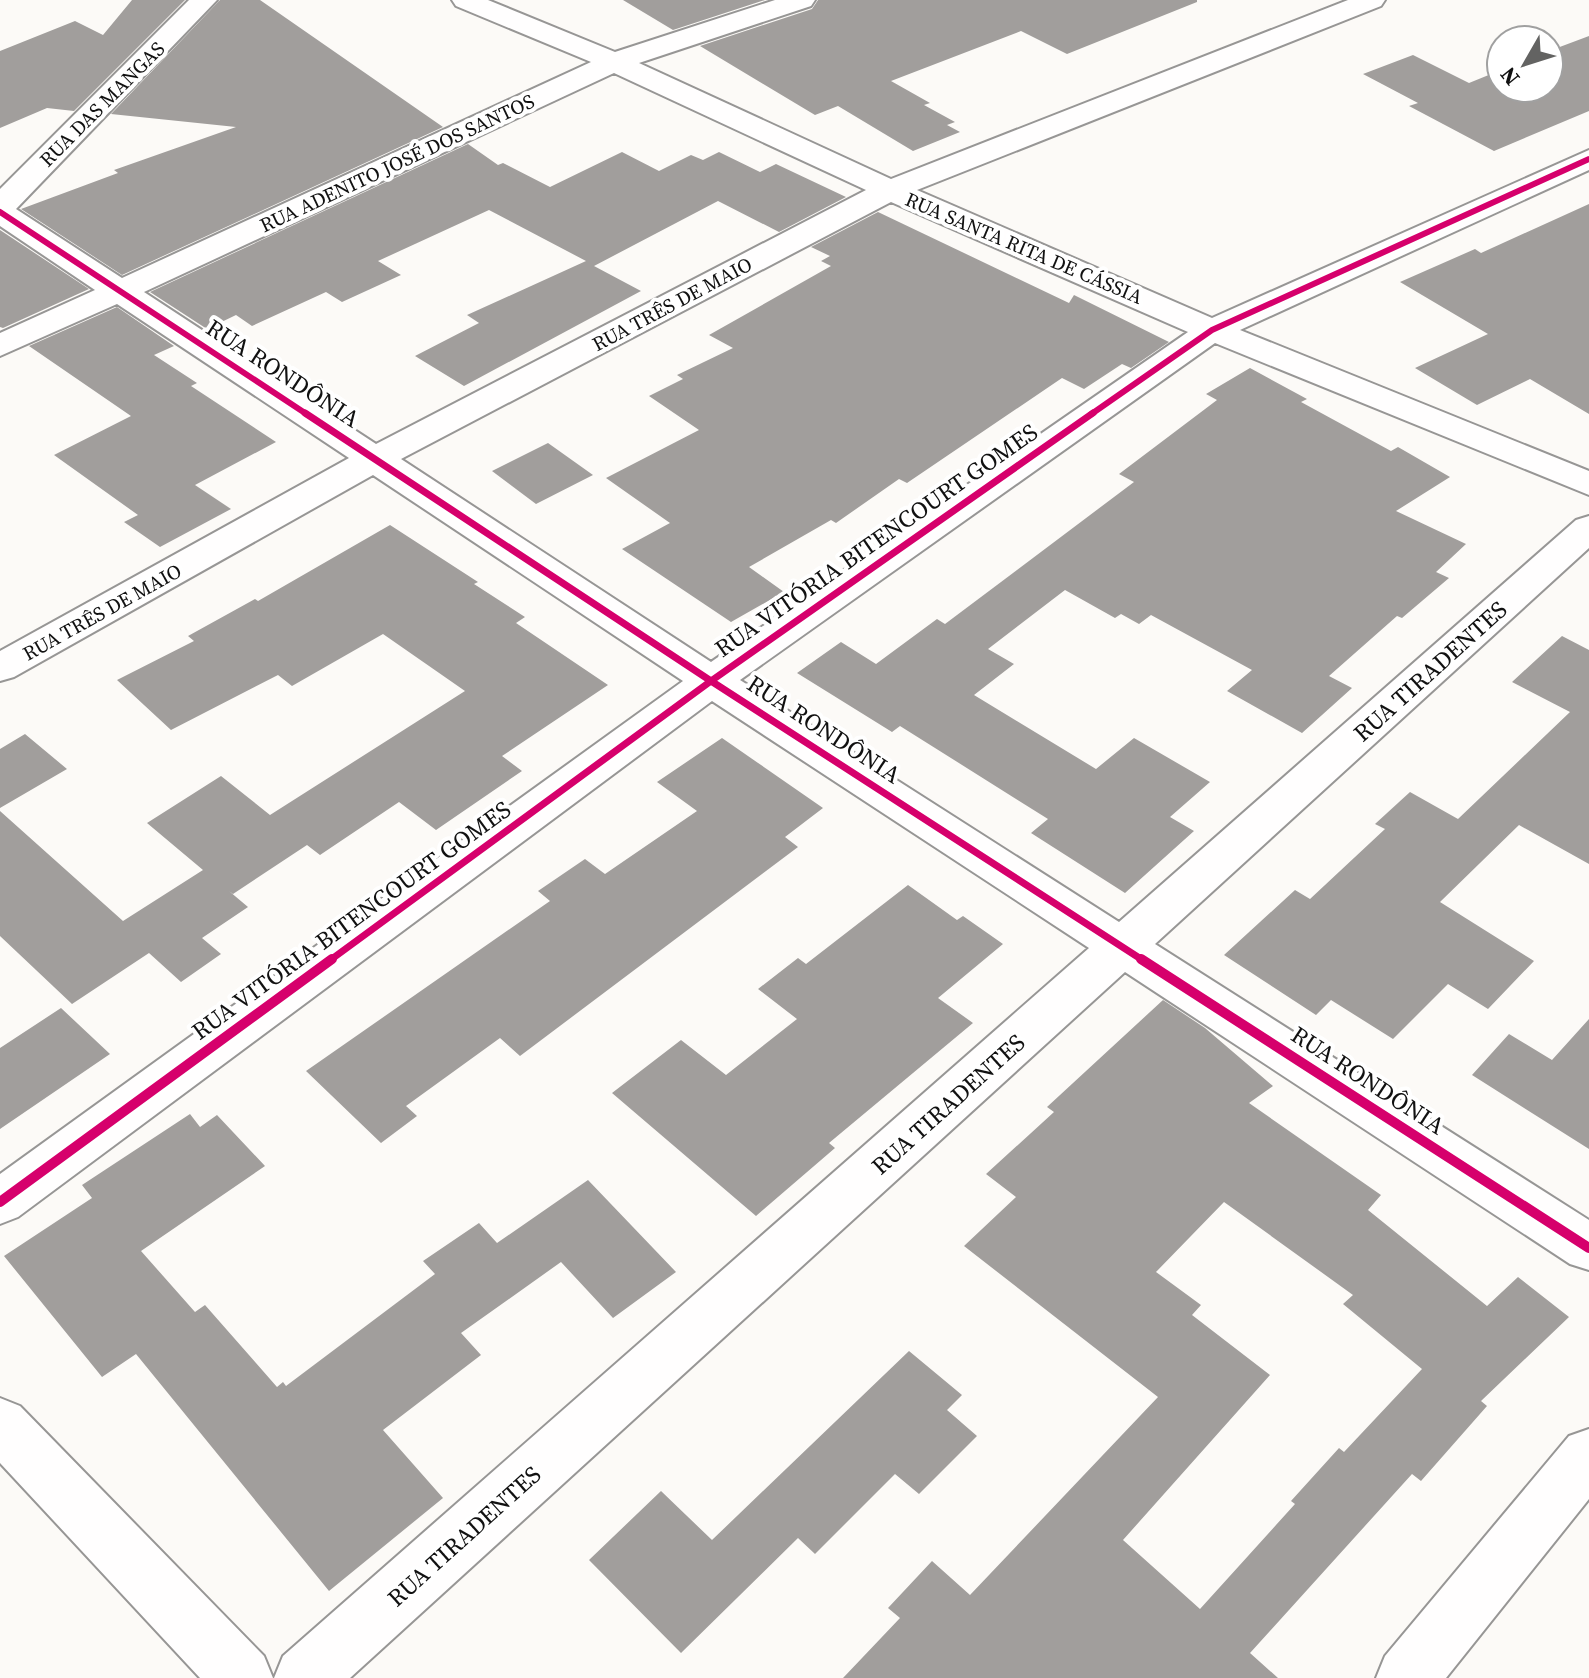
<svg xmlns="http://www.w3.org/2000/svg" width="1589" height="1678" font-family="'Source Serif 4',serif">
<rect width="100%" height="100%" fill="#fcfaf7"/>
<path fill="#a19e9c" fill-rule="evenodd" d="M132 0H185L74 111 47 108 0 128V51L75 21 103 35Z
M220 0H260L443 127 122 275 21 209 118 173 114 170 236 127 111 114Z
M623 0H765L673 30Z
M818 0H1197V2L1067 54 1021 31 891 81 930 103 924 105 955 122 947 125 960 132 913 151 838 106 815 115 700 46 812 9Z
M1589 36V111L1494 151 1409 106 1418 103 1363 74 1413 55 1469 83 1501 70V88H1549V51Z
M468 144 498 165 503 163 550 187 622 152 659 171 691 155 703 160 719 152 760 172 776 164 846 197 779 232 718 201 594 266 641 291 464 386 415 356 479 323 467 315 586 261 489 210 378 261 401 275 342 302 326 292 252 326 236 315 207 329 150 292Z
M1589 204V414L1530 379 1477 405 1415 368 1488 334 1400 282 1475 249 1481 253Z
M878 212 1069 303 1074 295 1169 342 1131 368 1122 364 1084 389 1062 378 907 483 899 479 836 523 831 520 749 567 784 592 731 622 622 549 670 523 606 478 699 430 649 396 683 379 677 375 733 348 709 335 831 266 821 261 830 256 811 247Z
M0 230 89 289 3 328 0 327Z
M117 307 174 346 154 355 197 383 191 386 276 442 195 485 231 509 160 547 124 522 138 515 54 455 131 416 29 346Z
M1250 368 1307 399 1301 402 1391 451 1398 447 1450 477 1396 511 1466 544 1436 572 1449 578 1402 618 1397 616 1329 676 1352 688 1302 733 1227 691 1252 670 1151 615 1139 624 1121 614 1115 618 1065 590 988 649 1014 664 974 695 1096 769 1134 738 1210 782 1170 817 1194 831 1125 893 1031 833 1048 819 900 726 892 732 797 673 841 642 876 664 937 619 945 624 1134 482 1119 474 1217 400 1206 394Z
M548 443 593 475 536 504 492 471Z
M390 525 478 582 474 584 525 617 516 623 608 685 502 756 522 771 436 830 399 802 320 855 307 845 233 894 229 891 248 907 202 938 221 954 181 982 149 953 72 1004 0 936V811L123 921 203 870 147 823 221 776 270 815 465 691 383 634 292 686 278 675 171 730 117 680 194 641 188 636 255 599 258 601Z
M1562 636 1589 650V864L1519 825 1440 902 1534 961 1488 1009 1448 984 1393 1039 1331 1000 1316 1015 1224 955 1295 890 1310 899 1385 829 1375 824 1410 792 1458 819 1570 712 1512 682Z
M25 734 67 769 0 808V749Z
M722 738 823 808 785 837 798 847 520 1056 500 1038 406 1106 417 1116 381 1143 306 1071 550 901 538 891 585 859 605 874 697 811 657 782Z
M908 885 957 920 963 916 1003 944 938 998 973 1023 829 1143 835 1148 756 1216 612 1093 681 1040 726 1075 797 1019 758 989 798 958 806 964Z
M1163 1000 1205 1028 1273 1086 1249 1103 1381 1195 1368 1210 1487 1306 1518 1277 1569 1317 1481 1401 1487 1406 1421 1481 1412 1474 1250 1653 1278 1678H843L900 1618 888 1608 932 1561 970 1595 1158 1397 964 1246 1016 1197 986 1174 1054 1112 1047 1107ZM1224 1202 1353 1295 1343 1304 1422 1369 1344 1452 1339 1448 1291 1501 1295 1504 1200 1609 1123 1540 1270 1375 1192 1315 1201 1305 1156 1272Z
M61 1008 110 1054 0 1129V1048Z
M1589 1019V1149L1472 1075 1509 1034 1552 1060Z
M190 1114 200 1127 217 1115 265 1166 141 1251 195 1312 205 1305 277 1387 283 1382 286 1386 435 1274 423 1261 479 1223 497 1243 588 1180 676 1272 613 1318 561 1262 461 1333 481 1355 383 1430 443 1498 329 1591 136 1354 102 1377 4 1256 92 1198 82 1185Z
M909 1351 962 1395 947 1410 977 1436 919 1494 895 1474 815 1554 798 1538 681 1653 589 1560 661 1491 712 1540Z"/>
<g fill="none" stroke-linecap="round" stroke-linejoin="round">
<defs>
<path id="street" d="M189 0H217L16 209 122 278 591 62 456 6 452 0H488L615 52 775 0H815L811 6 639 63 891 179 1348 0H1385L1381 6 917 190 1212 318 1589 150V170L1240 330 1589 471V495L1215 343 740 680 1119 922 1576 520 1589 516V548L1155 944 1589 1220V1270L1570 1264 1125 972 350 1678H274L283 1656 1089 948 712 701 18 1217 0 1224V1174L683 681 373 475 14 677 0 681V651L349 458 117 304 0 356V333L95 290 0 226V189ZM614 73 866 190 376 444 144 292ZM891 202 1188 332 711 662 401 459Z
M0 1398 20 1406 264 1656 273 1678H200L0 1463Z
M1589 1429V1499L1446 1678H1376L1385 1656 1569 1436Z"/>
</defs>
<use href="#street" stroke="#979695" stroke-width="4"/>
<use href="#street" fill="#fffefe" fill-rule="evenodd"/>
<defs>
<path id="cycleway-far2" d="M0 212 308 415
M1090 415 1212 330 1589 159"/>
<path id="cycleway-far1" d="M305 413 711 681 1144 961
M329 961 711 681 1093 413"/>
<path id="cycleway" d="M1141 959 1589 1248
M0 1202 332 959"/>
</defs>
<use href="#cycleway-far2" stroke="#fff" stroke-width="9"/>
<use href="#cycleway-far1" stroke="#fff" stroke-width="12"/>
<use href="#cycleway" stroke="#fff" stroke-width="15"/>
<use href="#cycleway-far2" stroke="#d6006c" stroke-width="6"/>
<use href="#cycleway-far1" stroke="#d6006c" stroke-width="7"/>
<use href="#cycleway" stroke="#d6006c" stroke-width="10"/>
</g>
<g text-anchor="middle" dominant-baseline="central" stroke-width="8" stroke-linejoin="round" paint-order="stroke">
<g font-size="20" fill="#111" stroke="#fff">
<text transform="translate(102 104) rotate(-45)">RUA DAS MANGAS</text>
<text transform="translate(397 163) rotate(-25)">RUA ADENITO JOSÉ DOS SANTOS</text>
<text transform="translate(1024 248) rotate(23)">RUA SANTA RITA DE CÁSSIA</text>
<text transform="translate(672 304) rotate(-28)">RUA TRÊS DE MAIO</text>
<text transform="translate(102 612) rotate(-29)">RUA TRÊS DE MAIO</text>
</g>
<g font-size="24" fill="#111" stroke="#fff">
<text transform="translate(283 373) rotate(33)">RUA RONDÔNIA</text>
<text transform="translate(876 540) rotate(-35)">RUA VITÓRIA BITENCOURT GOMES</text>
<text transform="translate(1430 671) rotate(-42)">RUA TIRADENTES</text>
<text transform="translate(824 729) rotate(33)">RUA RONDÔNIA</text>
<text transform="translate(351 920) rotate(-36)">RUA VITÓRIA BITENCOURT GOMES</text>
<text transform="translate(1368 1080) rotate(33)">RUA RONDÔNIA</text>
<text transform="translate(948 1104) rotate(-42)">RUA TIRADENTES</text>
<text transform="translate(464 1536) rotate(-42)">RUA TIRADENTES</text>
</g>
</g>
<g transform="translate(1525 64) rotate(231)"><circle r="38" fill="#ffffff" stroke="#a0a0a0" stroke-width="2"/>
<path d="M0-6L14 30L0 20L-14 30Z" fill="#636362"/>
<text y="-12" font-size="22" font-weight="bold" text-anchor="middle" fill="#111111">N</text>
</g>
</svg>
